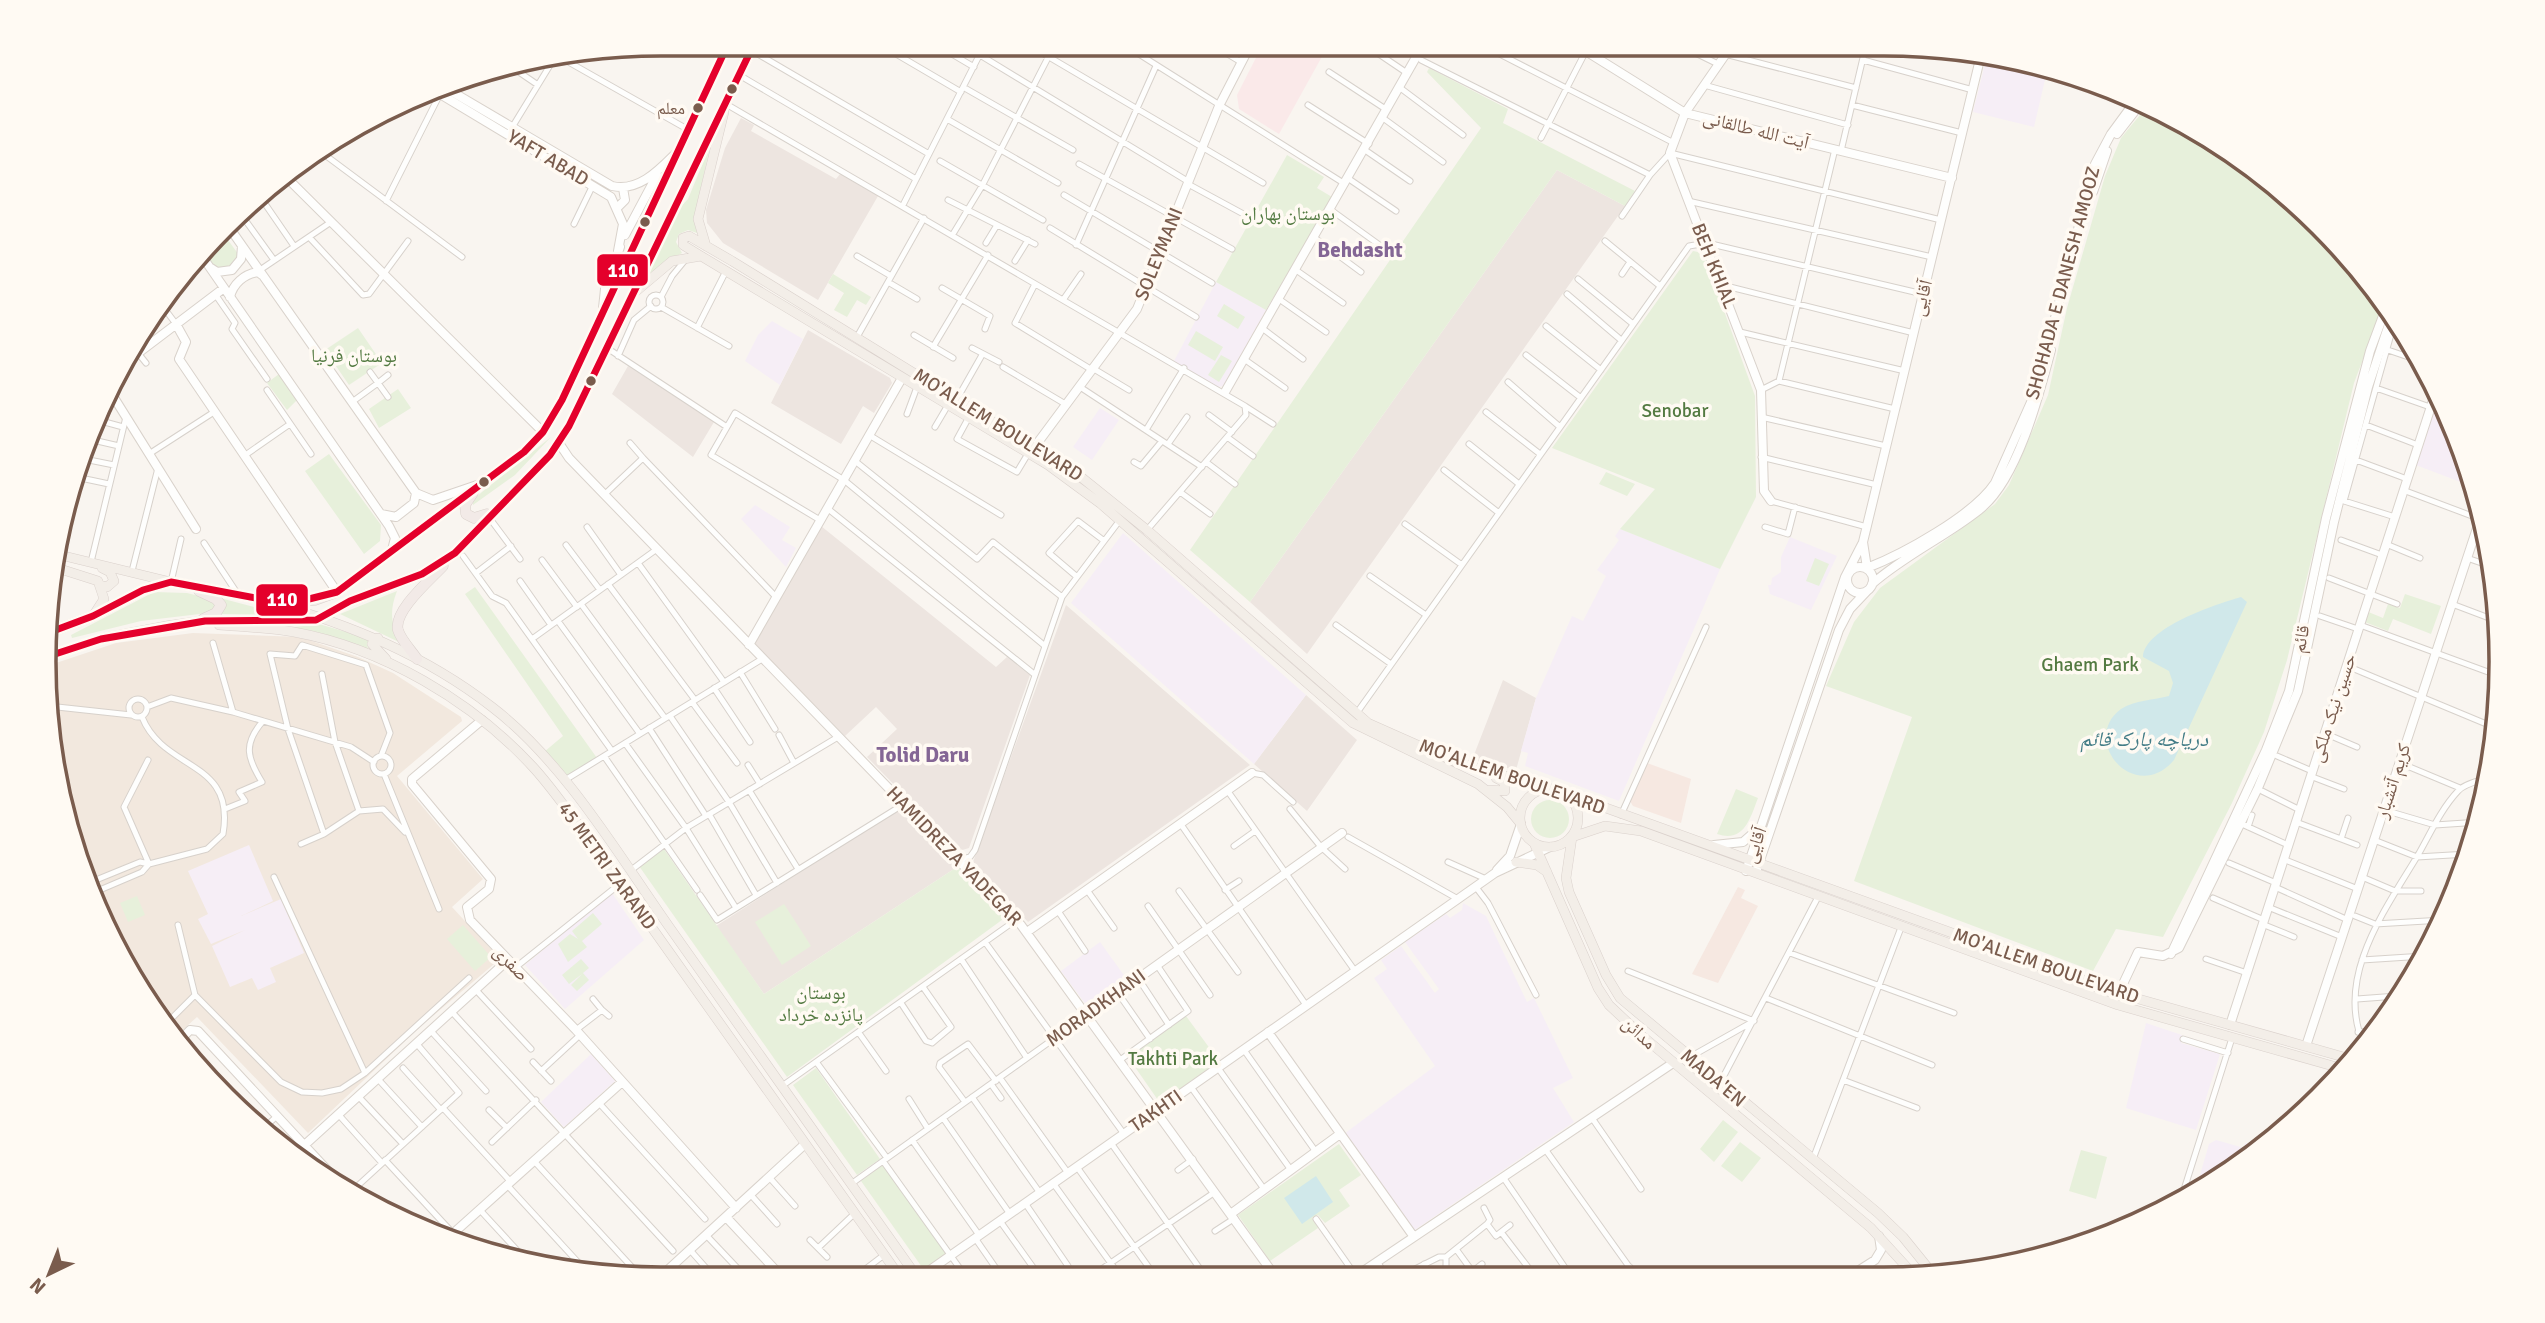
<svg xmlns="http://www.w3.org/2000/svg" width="2545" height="1323" font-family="Signika,'Noto Naskh Arabic',sans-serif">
<rect width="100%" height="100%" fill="#f9f5f0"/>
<path fill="#f2e8de" d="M193 633 300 637 358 657 393 673 461 717 462 721 397 776 483 879 452 907 500 959 421 1026 308 1133 197 1017 178 1034 107 934 49 742 47 666 116 643Z"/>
<path fill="#f6e8e1" d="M1647 763 1691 779 1681 823 1633 806 1630 801Z
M1738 887 1745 890 1741 898 1758 906 1718 983 1692 974Z"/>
<path fill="#ede5e0" d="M741 118 754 125 751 131 836 179 840 174 878 196 818 300 723 243 707 223 706 210 725 148Z
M1557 170 1625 206 1307 654 1250 602Z
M808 330 890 378 892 383 874 413 863 406 841 444 771 403Z
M628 366 714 422 693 457 612 394Z
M821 526 996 667 1007 657 1030 675 969 848 959 851 867 757 897 729 876 707 845 736 754 643Z
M1066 605 1250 765 1028 922 973 862Z
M1503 680 1536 698 1516 770 1472 760Z
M1306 695 1357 740 1307 811 1254 764Z
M903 806 960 865 764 994 716 926Z"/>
<path fill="#f6eef6" d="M1987 56 2048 67 2034 127 1973 112Z
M1216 282 1266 310 1223 386 1217 387 1174 361Z
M772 321 803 339 780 385 745 361 758 335Z
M2437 393 2469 463 2474 487 2413 464Z
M1100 408 1119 420 1092 460 1073 447Z
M755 505 790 527 782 540 796 548 786 567 741 519Z
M1620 529 1720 569 1619 801 1525 766 1528 753 1521 751 1536 698 1572 616 1583 621 1606 576 1597 570 1619 540 1615 536Z
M1123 533 1306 695 1254 764 1071 603Z
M1790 537 1837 556 1811 610 1770 594 1768 585H1771L1772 578 1781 572V557Z
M249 845 273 901 241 916 281 899 304 953 270 968 276 982 258 990 252 978 230 987 212 946 245 930 211 944 198 919 208 914 188 871Z
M612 893 644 940 565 1009 525 965Z
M1463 903 1486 916 1527 1002 1534 998 1573 1078 1553 1088 1574 1122 1413 1231 1344 1134 1435 1066 1374 978 1387 969 1381 960 1401 946 1435 993 1439 989 1405 942 1446 914 1450 918 1462 910Z
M1100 942 1126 978 1087 1006 1061 971Z
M2146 1023 2182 1035 2181 1043 2220 1054 2196 1130 2126 1108Z
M591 1054 615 1081 564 1127 541 1102Z
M2216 1140 2244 1148 2245 1143 2259 1147 2227 1175 2195 1192 2209 1144Z"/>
<path fill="#fae9e9" d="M1263 44H1329L1279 134 1239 109 1237 95Z"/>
<path fill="#e7f0db" d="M1429 68 1508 109 1503 123 1635 191 1625 206 1557 170 1250 602 1190 550 1481 128 1427 72Z
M2149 104 2260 172 2348 254 2384 304 2354 383 2287 660 2264 732 2232 803 2163 937 2116 929 2093 971 1854 881 1912 717 1826 686 1854 622 1880 588 1995 504 2009 485 2048 395 2067 308 2105 176 2121 138Z
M710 146 695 215 697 233 688 230 679 234 676 242 682 253 661 264 645 280 676 212 688 199Z
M1287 155 1324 177 1317 188 1332 197 1266 310 1216 282Z
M225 236 239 255 227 269 218 270 205 258Z
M1693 251 1703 253 1755 396 1756 497 1720 569 1620 529 1655 489 1552 448Z
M833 274 871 297 866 305 857 300 847 317 834 310 844 293 828 283Z
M1224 304 1245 317 1238 329 1217 316Z
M358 328 382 363 349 385 325 350Z
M1196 331 1223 347 1215 361 1188 345Z
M1221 355 1232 361 1219 382 1208 375Z
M279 374 297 400 287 410 267 383Z
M398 389 411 408 379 428 369 409Z
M551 437 515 475 473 505V500L482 492Z
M329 454 381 525 380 541 364 554 305 471Z
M1606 472 1635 484 1627 496 1599 484Z
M1815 558 1829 564 1819 586 1806 581Z
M475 587 597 758 566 776 544 752 563 736 465 594Z
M397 591C389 612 391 624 401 643L340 614Z
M154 592 187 593 211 599 217 607 208 613 141 621 72 638 71 635Z
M2405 594 2441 606 2431 634 2393 619 2388 631 2362 621 2366 611 2383 618 2388 604 2400 608Z
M220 598 288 616 222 614 225 604Z
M319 624 370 639 367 645 369 651 287 628Z
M1736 789 1758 798C1750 819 1744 843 1717 834Z
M1531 819a19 19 0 1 1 38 0a19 19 0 1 1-38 0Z
M664 849 764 994 960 865 1006 917 787 1077 639 866Z
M137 896 145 915 128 922 120 903Z
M784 904 811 946 782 965 755 922Z
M593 913 602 924 582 941 587 947 568 962 558 944 570 934 578 939 572 931Z
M463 925 491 957 475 971 447 939Z
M581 959 589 968 583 973 589 980 577 991 571 985 582 974 569 984 562 975Z
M1186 1016 1219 1061 1160 1103 1128 1057Z
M816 1068 880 1159 857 1175 793 1085Z
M1723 1120 1738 1132 1714 1162 1700 1149Z
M1740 1142 1761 1158 1742 1182 1721 1166Z
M1339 1144 1361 1175 1339 1190 1350 1206 1325 1223 1318 1215 1312 1218 1318 1228 1270 1261 1238 1215Z
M2081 1150 2107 1157 2096 1199 2069 1191Z
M884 1164 948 1254 924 1270 861 1181Z"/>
<path fill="#d0e8ea" d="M2241 597 2247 602 2174 760C2135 806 2079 740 2121 709 2135 700 2154 700 2169 696L2173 683 2169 671 2143 657C2144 628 2216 604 2241 597Z
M1316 1176 1333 1202 1302 1224 1284 1198Z"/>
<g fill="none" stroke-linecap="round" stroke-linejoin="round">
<defs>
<path id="street" d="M879 44 961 92
M935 44 974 67
M1027 44 1263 183
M1123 44 1345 184
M1211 44 1241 62
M1364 44 1407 73
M1482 45 1672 142
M1679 45 1718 64
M1855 45 1866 48
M751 50 929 154
M1725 54 1856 88
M980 55 1189 182
M565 60 687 129
M1421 60 1650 175 1670 153 1941 220
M1863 60 1973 90
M513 68 538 85
M1329 72 1387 110
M739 75 916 179
M1704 85 1848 125
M963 87 1073 150
M1399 87 1463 135
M726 104 1245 406 1246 415 1147 530
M1308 105 1369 144
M1852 105 1962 133
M1383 118 1443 162
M947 119 1058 183
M508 134 552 62
M1541 138 1589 45
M1365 150 1410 181
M1841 151 1866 45
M321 152 462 257
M940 161 1043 220
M1079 164 1232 249
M1349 179 1396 211
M1188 184 1249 217
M1064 195 1212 283
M261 198 294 246
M948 200 1035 244
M386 201 440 94
M1688 201 1932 257
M903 205 985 44
M1331 210 1385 249
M1622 216 1650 175
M243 217 274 260
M574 224 593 185
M1050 228 1196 317
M953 234 982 186 1055 44
M309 237 363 295 369 294 408 241
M1315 238 1361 272
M1605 241 1660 286
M986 243 997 225
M1076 245 1156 66
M857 256 891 276
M1015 261 1028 240
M260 270 331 222
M1296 270 1343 303
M1622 274 1630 262
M1578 279 1633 324
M888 282 917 299
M1035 284 1015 323 1092 370
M1722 285 1914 333
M942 288 990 316 985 329
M215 294 235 323 232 329 267 379
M1567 294 1621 340
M649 302a7 7 0 1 1 14 0a7 7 0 1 1-14 0Z
M661 297 672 276 686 259
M1279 299 1326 332
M1063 300 1081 274
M161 304 176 324
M661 307 729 346
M1546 326 1601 370
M697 328 726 271
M1262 328 1303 359
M1740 332 1905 371
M914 335 953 358
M857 337 924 218
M933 347 988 255
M134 348 146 363
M607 348 727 427
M972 348 999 362
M2385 349 2423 362
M1526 355 1581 398
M618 356 634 320 651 306
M1244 359 1285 388
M1003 367 1067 405
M1094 369 1129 390
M370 372 378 383 388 375
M1779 381 1895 409
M1508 382 1560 427
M1080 387 1202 467
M2376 388 2430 407
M267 390 311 454
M1761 390 1779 381 1835 149
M957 399 982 355
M352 402 378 383 388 397
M1245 406 1273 424
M1486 412 1540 454
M907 414 917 387
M1209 415 1232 432
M969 417 957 439 1017 472 1029 452
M1761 417 1886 446
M101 421 123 427
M2366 425 2418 445
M935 427 948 405
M1146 430 1184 368
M869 435 1001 515
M1227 437 1253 456
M93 440 119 446
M630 443 643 458
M1168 444 1187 417
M1469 444 1519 484
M149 454 214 412
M244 456 290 424
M1761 457 1877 485
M84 459 114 465
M2356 460 2407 479
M855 461 977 559 993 542 1062 597
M1134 462 1141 466 1162 441
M1206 462 1235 484
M1444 470 1499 513
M76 477 109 484
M2403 490 2480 519
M1180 492 1210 514
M605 494 643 458 776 597
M1771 501 1867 527
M827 508 1034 674
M488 516 520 559
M2395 517 2344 501 2395 320
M820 520 711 455 735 413 844 480 1045 646
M1405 524 1462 565
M587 527 621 575
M1765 527 1788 534 1795 507
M2341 540 2382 555
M204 543 237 593
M2386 544 2420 558
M566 545 600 590
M463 556 492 596 506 603 612 751
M2467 558 2493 567
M542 560 577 607
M91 562 126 417
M638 563 724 682
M132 571 158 468
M476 573 511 546
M1076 576 1049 553 1078 521 1103 540
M1370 576 1426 615
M2329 578 2397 604
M520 581 551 625
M171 582 181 539
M608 584 695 700
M581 604 665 718
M2452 604 2497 621
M2320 616 2358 629
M558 621 640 734
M1336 625 1391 664
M2360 625 2499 676
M532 639 657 549
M213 643 233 712
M2347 666 2496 728
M740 672 775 729
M322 674 335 742 359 811
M714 688 750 742
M129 708a9 9 0 1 1 18 0a9 9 0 1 1-18 0Z
M692 702 737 763
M48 706 131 715
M147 707 171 698 233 712 351 747 374 762
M1356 714 1689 246 1707 243 1923 294
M670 716 729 802 777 883
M649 728 706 816
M2324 733 2357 747
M779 735 794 763
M625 743 686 828 736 908
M604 756 697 890
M2277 756 2312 771
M373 765a9 9 0 1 1 18 0a9 9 0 1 1-18 0Z
M148 760 124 807 149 864
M2400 763 2460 788
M748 765 760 784
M1252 773 1263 775 1293 802
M384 774 439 909
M2310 776 2344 789
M565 780 762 659
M749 790 798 869
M1227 790 1355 971
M2262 791 2300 810
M225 809 245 801 239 792 262 782C247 758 243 744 263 721
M1290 809 1321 847 1345 869
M2384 810 2435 825 2480 822
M709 814 756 895
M1621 815 1706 627
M2296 822 2357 845
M1180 823 1306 1005
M2244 825 2288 845
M2248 827 2252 815
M324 834 288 729 270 654 295 656 302 645 366 665 390 733 381 756
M1348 837 1458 899
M2341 839 2348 818
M2374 840 2417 857 2468 854
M301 844 324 834 359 811 383 809 405 832
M1234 846 1255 831
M2283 859 2358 889
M958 860 970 857 975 850 1062 597 1120 520
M1448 862 1486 879
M2229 863 2276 883
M630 871 686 828 838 737
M274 877 365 1073
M2362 877 2395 891H2421
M91 882 140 862 149 864 207 849 223 834C236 759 164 772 142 717
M1475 886 1488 903 1536 995
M2275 887 2348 920
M1087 890 1114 928
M1225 890 1239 881
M1179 891 1238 972
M95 892 142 872 149 864
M700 895 717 920 904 804
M2213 898 2264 920
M1148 906 1210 995
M2268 907 2342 937
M1058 911 1085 951
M2355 916 2375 924 2443 920
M2262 924 2294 937
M178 925 195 995 281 1082 302 1092 322 1093 341 1089 365 1073 469 978
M985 942 1124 1134
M1790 953 1954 1013
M961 959 1027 1058
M2206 959 2247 973
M2362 960 2424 956
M516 967 621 883
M1628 971 1754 1021
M1138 978 1169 1025
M475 989 531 1049
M1118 993 1150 1039
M1766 998 1932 1065
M593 999 602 1010
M2357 999 2397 996
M901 1003 926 1041 932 1043 951 1027 923 987
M451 1011 673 1251
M169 1021 195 995
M430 1030 486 1091
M576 1030 602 1010 609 1016
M2358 1032 2373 1031
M859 1033 886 1071
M2183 1039 2228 1053
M2364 1045C2334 978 2385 910 2418 855 2430 834 2441 809 2458 791 2464 784 2478 781 2487 778
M1244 1050 1316 1152
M1690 1057 1754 1021
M1120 1060 1188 1011 1157 965
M533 1062 551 1081
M817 1063 887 1158
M403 1068 441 1110
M1218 1068 1291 1170
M541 1071 580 1035
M377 1078 422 1127
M1000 1078 1068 1173
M1843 1080 1917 1108
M1720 1083 1818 897
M991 1084 1001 1098
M782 1086 1016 920
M1191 1087 1264 1189
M358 1096 403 1144
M972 1097 1040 1193
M909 1099 928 1129
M965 1102 939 1067 940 1063 968 1044 996 1081
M599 1103 705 1219
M443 1108 511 1182
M489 1110 507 1128
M338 1114 382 1163
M943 1118 1010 1214
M1592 1118 1641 1189
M265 1127 277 1116
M912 1140 979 1235
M492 1142 536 1100
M1111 1143 1205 1276
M1545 1149 1635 1275
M1813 1159 1902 925
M385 1160 462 1243
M534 1161 642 1278
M883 1161 966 1277
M1077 1167 1155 1276
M1178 1170 1193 1159
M769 1177 795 1206
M1503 1177 1570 1275
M1053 1183 1120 1276
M851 1184 1087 1015
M507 1185 587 1272
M353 1190 459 1093 416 1043
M750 1194 777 1224
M2181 1199 2232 1038
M1025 1203 1068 1266
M1484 1208 1490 1220 1487 1224
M480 1210 528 1262
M1316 1219 1356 1276
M1000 1221 1040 1277
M1487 1224 1496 1236 1501 1232 1534 1275
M1215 1231 1235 1218
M1501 1232 1510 1225
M706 1235 742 1273
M975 1238 1002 1277
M810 1240 827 1257
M818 1248 854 1214
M1456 1249 1475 1275
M690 1250 715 1278
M1446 1257V1275
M1377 1261 1386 1276
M1424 1264 1431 1276
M672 1266 682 1278
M1472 1272 1482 1264
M1485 1275 1488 1273
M1617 1275 1630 1267
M841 1276 842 1277
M1401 1276 1439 1257H1446L1487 1224
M855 1277 884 1255
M1090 1277 1215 1192"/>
<path id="secondary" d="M1576 45 1685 113 1952 178
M1732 45 1685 113 1670 153 1761 390 1764 491 1771 501
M1981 55 1863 542 1867 568C1903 554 1974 515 1995 483L2036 391 2095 164 2111 134 2136 100
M444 87 612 186C638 192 658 171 675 154
M435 91 611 197 623 224 618 251
M2117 134 2142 102
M283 174 543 432
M2093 192 2107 151
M618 207 625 200 623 188
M231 230 416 493 433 500 477 485
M625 235 657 175
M204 259 389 526 395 538 392 550
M211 268 217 272 232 270 241 259 242 246
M230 297C233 284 244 274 258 272L262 275
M603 308 605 289 620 247
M176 324 186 342 179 359 337 592
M129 360 224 288
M1225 392 1423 45
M113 396 196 529
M559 443 569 458 1021 925 1275 1276
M1036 445 1137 309 1219 106 1251 44
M381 514 396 517 414 503 416 493
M1847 580a13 13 0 1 1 26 0a13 13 0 1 1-26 0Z
M1872 584C1905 555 1945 537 1979 510 2017 481 2039 396 2051 350
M749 645 902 378
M482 720 412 779V784L491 879 489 889 467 907 470 920 576 1030 736 1208
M1714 845 1743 842 1759 828
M1757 869 1839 630 1850 609 1867 591
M1497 870 1510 856 1521 824
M1746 871 1845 577 1862 544
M1027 932 1252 773
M2171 954 2266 750 2289 691 2326 518 2370 351 2386 308
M2115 992 2123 984 2138 952 2163 956 2179 948 2258 788 2298 691 2334 522 2368 387 2392 315
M1087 1015 1342 833
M2230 1025 2436 391
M1268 1032 1414 1237
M182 1038 190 1030 198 1031 330 1173
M2306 1046 2481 516
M298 1151 508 960
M1232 1213 1340 1134
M726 1217 782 1277
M448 1238 622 1082
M1853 1274 1875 1260 1881 1250 1879 1236
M1356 1276 1673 1063
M920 1277 1495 873 1550 847
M659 1278 805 1144"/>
<path id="primary" d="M706 246 698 219 724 112
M634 293 672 261 701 256
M56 554 171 582
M54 567 98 581 104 599 93 616
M100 585 107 587 114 581 110 572 102 568
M269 602C349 624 425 655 492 707 564 762 618 854 670 928 752 1044 835 1161 917 1277
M219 625C244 627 269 628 294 632 382 648 472 701 532 766 549 784 563 805 579 825L900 1277
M378 638 372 644 386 659
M1520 818a29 29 0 1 1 58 0a29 29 0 1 1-58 0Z
M1490 790 1505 791 1504 782 1496 778
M1521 824 1507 807 1478 784 1353 723 1101 504 1048 465 701 256 683 245V238L689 236 732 261 1076 473 1147 530 1368 723 1456 762 1559 791 2121 994 2354 1060
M1534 843 1598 988 1609 1005 1641 1035 1871 1228 1913 1274
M1516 862 1537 865 1547 872
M1933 1274 1903 1237 1878 1213 1620 998 1606 975 1569 892 1566 878 1572 837 1605 826 1641 831 2118 1005 2347 1070"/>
<path id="highway" d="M473 493 465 505 466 514 474 518 487 514
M199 591 216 599 221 605 216 613 203 619
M45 634 93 616 143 590 171 582 256 598 301 601 315 600 337 592 524 452 543 432 562 400 728 44
M46 657 101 639 169 626 205 621 316 620 350 601 422 574 455 553 550 455 569 426 754 44
M417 659C411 650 401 640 398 630 393 611 431 579 443 566"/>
</defs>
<use href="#street" stroke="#d7d1cb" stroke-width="7"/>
<use href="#secondary" stroke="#d9d2cb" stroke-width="10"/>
<use href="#primary" stroke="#dad1cc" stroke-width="10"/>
<use href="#highway" stroke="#dad1cc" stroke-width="11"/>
<use href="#street" stroke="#fefefd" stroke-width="5"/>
<use href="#secondary" stroke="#fefefd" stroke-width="8"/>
<use href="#primary" stroke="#f3eee8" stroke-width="9"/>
<use href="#highway" stroke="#f2eae7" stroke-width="10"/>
<defs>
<path id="bus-1" d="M45 634 93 616 143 590 171 582 256 598 301 601 337 592 524 452 543 432 562 400 728 44
M46 657 101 639 205 621 316 620 350 601 422 574 455 553 550 455 569 426 754 44"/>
</defs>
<use href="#bus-1" stroke="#fffaf3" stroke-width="12"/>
<use href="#bus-1" stroke="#e4002b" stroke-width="7"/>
</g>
<g fill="#7a5c4d" stroke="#fffaf3" stroke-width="2.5">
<circle cx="732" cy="89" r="6"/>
<circle cx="698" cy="108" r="6"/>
<circle cx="645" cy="222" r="6"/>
<circle cx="591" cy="381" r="6"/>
<circle cx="484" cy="482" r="6"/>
</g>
<g text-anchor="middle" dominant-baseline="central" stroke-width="7" stroke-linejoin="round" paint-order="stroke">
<g font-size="17" fill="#7a5c4d" stroke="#fffaf3" text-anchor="end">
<text x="685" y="108">معلم</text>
</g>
<g font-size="19" fill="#7a5c4d" stroke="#fffaf3">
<text transform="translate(1756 130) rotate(14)">آیت الله طالقانی</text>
<text transform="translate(548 158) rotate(31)">YAFT ABAD</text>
<text transform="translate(1159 254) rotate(-68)">SOLEYMANI</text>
<text transform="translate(1714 266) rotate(68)">BEH KHIAL</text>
<text transform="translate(2063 283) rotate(-75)">SHOHADA E DANESH AMOOZ</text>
<text transform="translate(1922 298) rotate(-76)">آقایی</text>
<text transform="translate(998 425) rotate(32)">MO'ALLEM BOULEVARD</text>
<text transform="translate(2301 639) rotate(-79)">قائم</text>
<text transform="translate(2333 708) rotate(-72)">حسین نیک ملکی</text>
<text transform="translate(1512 777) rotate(19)">MO'ALLEM BOULEVARD</text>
<text transform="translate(2393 781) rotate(-72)">کریم آتشبار</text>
<text transform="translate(1755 845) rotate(-71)">آقایی</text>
<text transform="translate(954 856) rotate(46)">HAMIDREZA YADEGAR</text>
<text transform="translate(607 866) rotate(54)">45 METRI ZARAND</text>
<text transform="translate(511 963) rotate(46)">صفری</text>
<text transform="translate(2046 966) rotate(19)">MO'ALLEM BOULEVARD</text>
<text transform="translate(1096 1008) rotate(-36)">MORADKHANI</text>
<text transform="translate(1639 1033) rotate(43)">مدائن</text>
<text transform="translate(1713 1078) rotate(40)">MADA'EN</text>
<text transform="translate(1156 1111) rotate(-35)">TAKHTI</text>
</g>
<g font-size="19" fill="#537a41" stroke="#fffaf3">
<text x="1288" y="214">بوستان بهاران</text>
<text x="354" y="356">بوستان فرنیا</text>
<text x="1675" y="411">Senobar</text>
<text x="2090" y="665">Ghaem Park</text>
<text x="821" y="993">بوستان<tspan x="821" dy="22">پانزده خرداد</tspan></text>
<text x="1173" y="1059">Takhti Park</text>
</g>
<g font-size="21" font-weight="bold" fill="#846695" stroke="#fffaf3">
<text x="1360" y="250">Behdasht</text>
<text x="923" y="755">Tolid Daru</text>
</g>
<g font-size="21" font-style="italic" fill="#437c86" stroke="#fffaf3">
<text x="2144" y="739">دریاچه پارک قائم</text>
</g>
</g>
<path d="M0 0H2545V1323H0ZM661 56H1884A605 605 0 0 1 2489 661V662A605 605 0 0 1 1884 1267H661A605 605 0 0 1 56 662V661A605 605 0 0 1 661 56Z" fill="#fffaf3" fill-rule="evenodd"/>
<path fill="none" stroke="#7a5c4d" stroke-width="3.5" d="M661 56H1884A605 605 0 0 1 2489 661V662A605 605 0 0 1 1884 1267H661A605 605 0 0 1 56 662V661A605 605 0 0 1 661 56Z"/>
<g stroke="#fffaf3" stroke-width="2.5">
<rect x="596" y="253" width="53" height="34" rx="7" fill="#e4002b"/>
<rect x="255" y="583" width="54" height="34" rx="7" fill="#e4002b"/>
</g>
<g font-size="19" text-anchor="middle" font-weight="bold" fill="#fff">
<text x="623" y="277">110</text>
<text x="282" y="606">110</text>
</g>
<g transform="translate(49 1274) rotate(223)" stroke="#fffaf3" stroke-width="5" paint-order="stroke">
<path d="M0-5L12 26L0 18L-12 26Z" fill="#7a5c4d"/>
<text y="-10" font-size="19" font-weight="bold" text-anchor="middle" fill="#7a5c4d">N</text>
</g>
</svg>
